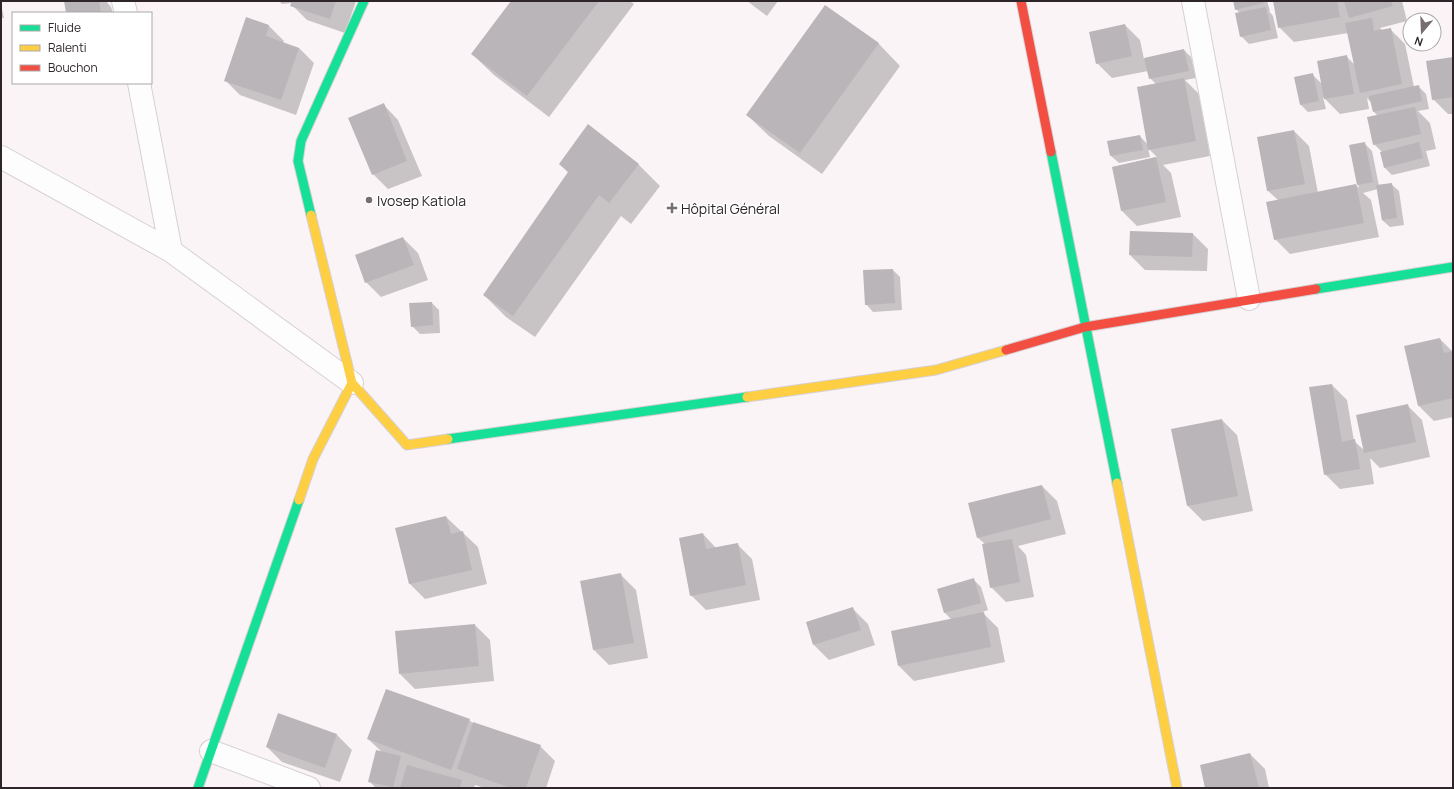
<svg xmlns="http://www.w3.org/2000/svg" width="1454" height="789" font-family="Manrope,sans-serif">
<rect width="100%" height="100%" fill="#faf4f7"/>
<path fill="#0003" d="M55 1H106L111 7 113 13H67L65 1 56 2Z
M279 1H356L345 33 307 20 292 5V3L282 4Z
M512 1H630L634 4 549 117 494 75 472 54Z
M747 1H778L767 16Z
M1234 1H1267L1270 11H1269L1273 16 1278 38 1249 44 1241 36 1240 13 1236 9Z
M1274 1H1402L1407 21 1380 28 1383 31 1390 29 1405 44 1414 87 1418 86 1426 94 1429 109 1418 111 1430 123 1436 149 1426 151 1430 166 1392 175 1385 168 1382 152 1374 144 1378 116 1374 112 1372 103 1367 98 1369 109 1340 114 1323 97 1326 109 1308 112 1301 105 1295 78 1312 74 1322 84 1347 57 1355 65 1348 33 1294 42 1279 27Z
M1 4 4 18H1Z
M825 7 879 44 900 66 822 174 769 136 747 115Z
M247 18 269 26 284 41 283 43 299 48 314 63 296 115 240 95 225 80Z
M1125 25 1140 40 1144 59 1184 50 1191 57 1196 78 1185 80 1199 94 1210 156 1163 165 1171 173 1181 217 1137 226 1122 211 1113 167 1157 157 1148 148 1150 157 1119 163 1111 156 1140 136 1148 145 1156 84 1150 78 1148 71 1112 78 1097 63Z
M1453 58V114H1448L1433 99Z
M383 104 398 120 422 176 388 189 373 174Z
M589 126 639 165 660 186 631 224 621 216 535 337 506 317 484 295 569 173 560 164Z
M1294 131 1309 146 1318 193 1356 185 1359 188 1350 146 1364 143 1372 151 1379 186 1391 184 1399 191 1404 225 1390 227 1382 220 1378 189 1363 193 1371 200 1379 237 1290 254 1275 239 1278 200 1268 191 1258 138Z
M1193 234 1208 249 1207 271 1145 270 1130 255Z
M403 238 418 253 428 280 381 297 366 282Z
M893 270 900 277 902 310 873 312 866 304Z
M432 303 439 310 440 333 420 334 412 326Z
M1440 339 1453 352V417L1434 421 1419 406 1405 347Z
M1332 385 1347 400 1354 441 1364 450 1407 405 1422 420 1430 457 1380 468 1370 458 1374 484 1340 489 1325 474Z
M1222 420 1237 435 1253 511 1203 521 1188 506Z
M1042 486 1057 501 1066 534 1018 546 1026 555 1034 597 1006 602 991 587 985 544 977 537Z
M446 517 478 547 487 584 425 599 410 584 396 529Z
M703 534 716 548 737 544 752 559 760 600 706 610 691 595Z
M621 575 636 590 648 658 609 665 594 650Z
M974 580 981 587 988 610 982 612 998 628 1005 662 914 681 899 666 952 620 945 613 939 589Z
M853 609 868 624 875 645 829 660 814 645Z
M475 625 490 640 494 681 415 689 400 674Z
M279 714 337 735 352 750 340 782 282 762 267 747Z
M469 720 474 724 540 746 555 761 546 788H485L475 785 474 787 477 788H376L369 781 382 752 368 739Z
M1250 754 1265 769 1269 788H1206Z"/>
<path fill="#bab5b8" d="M64 1H99L101 13H66Z
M292 1H336L330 19 290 6Z
M511 1H599L527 96 471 54Z
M1233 1H1262L1263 3 1235 10Z
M1273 1H1337L1340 17 1278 28Z
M1344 1H1391L1393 6 1349 18Z
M825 5 879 43 800 153 746 115Z
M1266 7 1271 30 1240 37 1235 13Z
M246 17 269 25 266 36 299 48 281 100 224 81Z
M1372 18 1374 31 1391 28 1402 84 1360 93 1345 23Z
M1125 24 1132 56 1096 64 1089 32Z
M1184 49 1189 71 1149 79 1144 58Z
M1347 55 1354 94 1324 99 1317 61Z
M1453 57V97L1432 100 1426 61Z
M1313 73 1319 101 1300 105 1294 77Z
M1184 78 1196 141 1148 150 1137 87Z
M1419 85 1422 101 1373 112 1369 96Z
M384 103 407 161 372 175 348 118Z
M1415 107 1421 134 1373 145 1367 117Z
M588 124 639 164 609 203 599 195 513 316 483 295 568 172 559 164Z
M1294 130 1305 184 1267 191 1257 137Z
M1140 135 1143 150 1110 156 1107 141Z
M1365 142 1373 182 1357 185 1349 145Z
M1419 142 1423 158 1384 168 1380 152Z
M1156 157 1166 202 1121 211 1112 167Z
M1392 183 1397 218 1382 220 1376 185Z
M1356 184 1364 223 1274 240 1266 202Z
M1130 231 1193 233 1192 257 1129 255Z
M403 237 414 265 365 283 355 255Z
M893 269 895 303 865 305 863 270Z
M432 302 433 325 411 327 409 303Z
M1440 338 1444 353 1453 351V398L1418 406 1404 346Z
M1332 384 1342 442 1355 439 1360 469 1324 475 1309 387Z
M1408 404 1416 442 1364 453 1356 415Z
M1222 419 1238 496 1187 506 1171 429Z
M1042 485 1051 519 977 538 968 503Z
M446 516 451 534 463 531 472 570 409 584 395 528Z
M703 533 706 549 738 543 746 585 690 596 679 538Z
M1012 539 1020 582 990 588 982 544Z
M621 573 634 643 593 650 580 581Z
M974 578 981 603 944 613 937 589Z
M853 607 861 630 813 645 806 622Z
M984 612 991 647 898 666 891 631Z
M475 624 479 666 399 674 395 631Z
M386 689 470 719 451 770 367 739Z
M278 713 337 734 325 768 266 747Z
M473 722 541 745 526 788H511L457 769Z
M376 750 401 756 393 787 368 782Z
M1250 753 1259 788H1205L1200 765Z
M407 765 462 780 460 788H400Z"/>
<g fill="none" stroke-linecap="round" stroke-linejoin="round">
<defs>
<path id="street" d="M123 1 126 13
M1193 1 1249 299
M139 83 171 251
M1 157 171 251 352 383
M211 751 309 788"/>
<path id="fast" d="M1051 152 1117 483
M311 215 298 161 301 141 364 1
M1316 289 1453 267
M448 439 747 397
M198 788 299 500"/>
<path id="slow" d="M311 215 352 383 407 445 448 439
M747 397 936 370 1006 350
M1117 483 1177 788
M299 500 313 459 352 383"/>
<path id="jam" d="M1021 1 1051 152
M1006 350 1085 327 1316 289"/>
</defs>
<use href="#street" stroke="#d6d0d3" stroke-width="24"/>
<use href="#fast" stroke="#d6d0d3" stroke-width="11"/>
<use href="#slow" stroke="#d6d0d3" stroke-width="11"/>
<use href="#jam" stroke="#d6d0d3" stroke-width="11"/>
<use href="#street" stroke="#fefdfe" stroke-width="22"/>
<use href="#fast" stroke="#16e098" stroke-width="9"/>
<use href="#slow" stroke="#ffcf43" stroke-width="9"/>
<use href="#jam" stroke="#f24e42" stroke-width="9"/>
</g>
<g fill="#756d72" stroke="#fff" stroke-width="1.5">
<circle cx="369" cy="200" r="4"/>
<path d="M670 202h4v4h4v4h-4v4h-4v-4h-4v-4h4z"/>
</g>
<g text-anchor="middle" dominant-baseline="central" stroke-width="3" stroke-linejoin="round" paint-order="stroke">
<g font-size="14" fill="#2d252a" stroke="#fff" text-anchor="start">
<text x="377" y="200">Ivosep Katiola</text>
<text x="681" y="208">Hôpital Général</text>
</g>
</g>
<rect width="1454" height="789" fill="none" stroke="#2d252a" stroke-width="4"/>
<rect x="12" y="12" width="140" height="72" fill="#ffffff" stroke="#aba8aa"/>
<rect x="20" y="25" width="20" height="6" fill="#16e098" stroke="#aba8aa"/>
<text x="48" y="32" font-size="12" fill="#2d252a">Fluide</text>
<rect x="20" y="45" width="20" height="6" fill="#ffcf43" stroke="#aba8aa"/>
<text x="48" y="52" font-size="12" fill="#2d252a">Ralenti</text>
<rect x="20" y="65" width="20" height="6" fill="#f24e42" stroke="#aba8aa"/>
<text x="48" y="72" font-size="12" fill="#2d252a">Bouchon</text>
<g transform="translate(1422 32) rotate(199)"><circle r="19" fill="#ffffff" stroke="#aba8aa"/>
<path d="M0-3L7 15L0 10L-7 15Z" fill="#756d72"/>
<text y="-6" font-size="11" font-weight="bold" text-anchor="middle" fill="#2d252a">N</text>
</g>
</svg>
